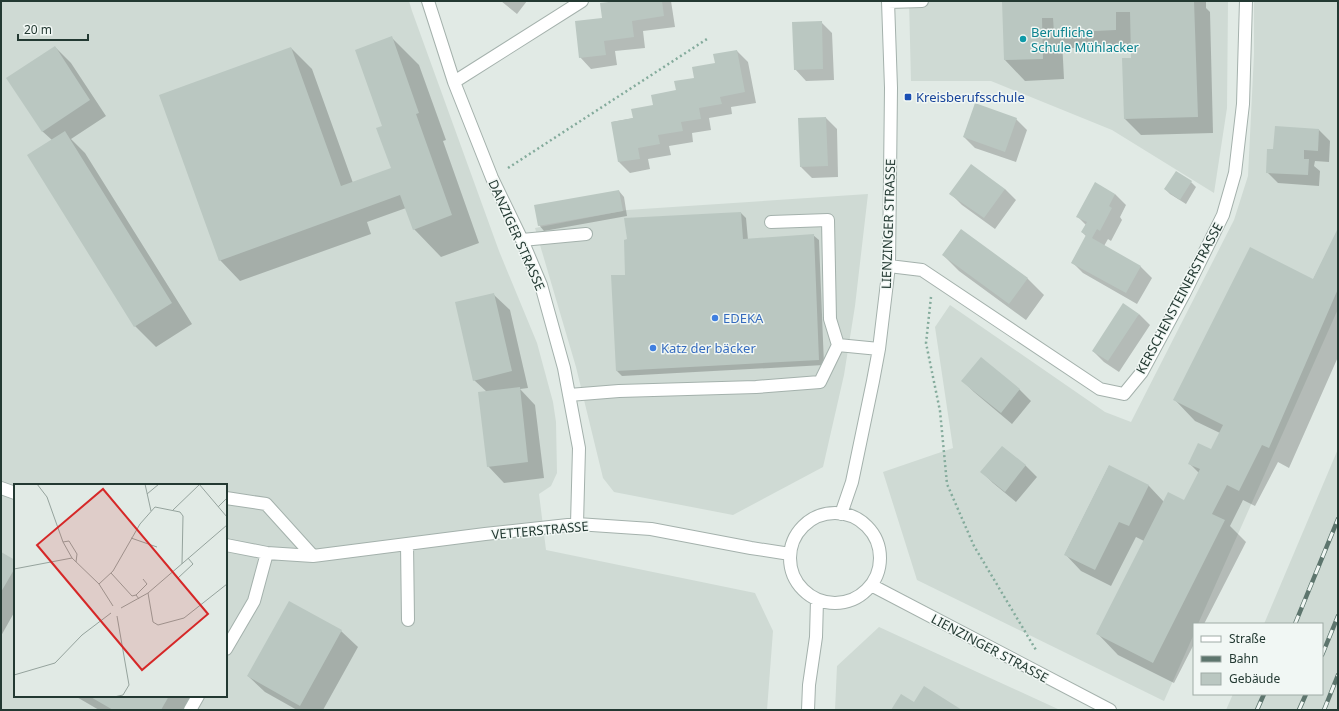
<svg xmlns="http://www.w3.org/2000/svg" width="1339" height="711" font-family="'Noto Sans',sans-serif">
<rect width="100%" height="100%" fill="#e1eae5"/>
<path fill="#cfdad4" fill-rule="evenodd" d="M1 1H409L412 11 499 251 537 343 553 402 556 422 557 473 551 486 539 494 546 550 755 593 773 631 767 710H1ZM15 485H226V696H15Z
M909 1H1228L1227 108 1214 193 1112 130 991 81H911Z
M1254 1H1338V309L1198 624H1194V634L1164 701 917 580 883 472 953 448 935 327 950 305 1105 412 1131 422 1234 220 1248 176 1254 54Z
M868 194 855 306 844 375 823 467 733 515 614 492 603 478 576 367 535 228 627 210Z
M1338 449V710H1226L1233 694H1322V624H1264Z
M879 627 1060 710H835L837 666Z"/>
<path fill="#0003" d="M501 1H527L517 14Z
M625 1H671L675 27 643 31 645 48 615 51 617 65 591 69 580 57 603 19Z
M1003 1H1206V8L1210 12 1213 133 1141 135 1125 119 1132 59V46L1071 48 1062 40 1064 79 1025 81 1005 60Z
M821 22 832 33 834 80 806 81 795 69Z
M391 37 419 65 446 140 443 141 479 243 441 257 414 229 406 208 367 222 371 234 240 281 220 260 291 48 312 69 353 183 392 169 383 127Z
M55 47 71 63 106 116 71 139 85 153 192 324 156 347 135 326 52 140 42 131Z
M737 51 748 62 756 103 731 107 732 114 709 118 711 130 692 133 693 142 669 146 671 155 648 159 650 169 630 173 619 162 612 122 634 118Z
M826 118 837 129 838 177 812 178 801 167Z
M1016 119 1027 130 1016 162 975 148 964 137Z
M1319 130 1330 141 1329 162 1315 161 1314 166 1320 171 1319 186 1278 183 1267 172 1274 150Z
M1191 182 1196 187 1186 204 1170 194 1165 189Z
M1005 189 1016 200 995 229 962 205 951 194Z
M619 191 624 197 627 216 544 231 539 225Z
M1115 194 1126 205 1120 217 1122 220 1111 241 1108 239 1104 246 1141 267 1152 278 1137 304 1083 273 1072 262 1087 237 1082 232 1086 225 1077 216Z
M741 213 746 218 748 240 813 235 819 240 824 365 622 376 617 371 628 239 625 219Z
M961 230 1028 279 1044 295 1026 320 959 271 943 255Z
M1338 231V357L1289 468 1278 462 1255 506 1243 500 1230 526 1246 542 1204 624H1194V644L1174 683 1118 655 1098 634 1144 541 1136 537 1111 586 1081 571 1065 554 1109 466 1149 486 1164 502 1188 503 1199 473 1189 463 1211 451 1220 433 1195 421 1175 400 1313 280Z
M493 294 510 310 528 388 520 389 535 405 544 478 504 483 488 466 487 392 474 380Z
M1139 314 1150 325 1119 372 1104 362 1093 351Z
M981 359 1020 390 1031 401 1012 424 974 392 963 381Z
M1002 447 1026 466 1037 477 1016 502 993 483 982 472Z
M1 553 15 561V611L1 636Z
M341 631 358 647 323 710H297L265 692 248 676Z
M75 696H201L193 710H99Z"/>
<path fill="#bac7c1" d="M617 1H662L664 16 632 21 634 37 604 41 606 55 579 58 575 21 602 18 600 3Z
M1002 1H1194L1198 117 1124 119 1122 58H1131L1130 12H1116V30L1054 33 1053 18H1042L1043 59 1004 60Z
M822 21 823 69 794 70 792 22Z
M392 36 419 113 416 114 452 215 413 230 400 195 219 261 159 95 291 47 341 186 391 168 376 128 382 126 355 50Z
M55 46 90 100 42 132 6 78Z
M737 50 745 92 720 97 722 104 699 108 701 119 681 122 683 131 658 135 660 144 638 148 640 159 618 162 611 122 633 118 631 109 653 105 651 95 676 90 674 81 694 78 692 67 715 63 713 54Z
M975 103 1017 118 1005 152 963 137Z
M826 117 828 166 800 167 798 118Z
M1275 126 1319 129 1318 151 1304 150V159H1309L1308 175 1266 173 1267 149H1273Z
M65 131 172 303 134 327 27 155Z
M971 164 1005 189 984 218 949 194Z
M1176 171 1192 181 1180 200 1164 189Z
M1095 182 1115 194 1109 206 1112 208 1100 231 1097 229 1092 238 1141 266 1126 293 1071 263 1086 235 1081 232 1087 222 1076 217Z
M619 190 623 211 538 226 534 205Z
M741 212 743 239 814 234 819 360 616 371 611 275H625L624 240 627 239 624 218Z
M1338 228V289L1269 448 1262 445 1239 491 1227 485 1212 514 1225 520 1153 663 1096 634 1168 492 1184 500 1200 469 1188 464 1198 443 1211 449 1223 425 1173 400 1250 247 1313 279Z
M961 229 1028 278 1009 304 942 255Z
M494 293 512 371 473 381 455 302Z
M1123 303 1139 314 1108 361 1092 351Z
M981 357 1020 389 1001 413 961 381Z
M520 387 528 462 487 467 478 392Z
M1002 446 1026 465 1005 492 980 472Z
M1109 465 1149 485 1129 526 1119 522 1095 570 1064 555Z
M1 552 15 560V568L1 592Z
M289 601 342 630 300 706 247 676Z
M924 686 962 710H891L901 694 914 702Z
M89 696H169L161 710H113Z"/>
<g fill="none" stroke-linecap="round" stroke-linejoin="round">
<defs>
<path id="minor" d="M428 1 454 82 492 178 522 240 541 285 564 368 579 448 577 524
M888 2 922 1
M454 82 582 1
M771 222 828 220 830 319 838 345
M522 240 586 234
M889 266 922 270 1100 389 1124 394 1142 372 1184 294 1223 215 1235 173 1243 104 1246 1
M569 395 619 391 756 387 820 382 838 345 879 349
M1 488 15 493
M226 498 266 504 313 556
M790 558a45 45 0 1 1 90 0a45 45 0 1 1-90 0Z
M841 514 852 482 873 381 879 349 889 266 891 88 888 1
M407 544 408 620
M226 545 267 553 313 556 485 534 577 524 651 529 751 548 790 554
M871 585 1110 710
M226 649 254 601 267 553
M190 710 198 696
M808 710 809 685 816 637 817 600"/>
</defs>
<use href="#minor" stroke="#a4b1ac" stroke-width="14"/>
<path stroke="#84ab9c" stroke-width="2.5" stroke-dasharray="2 3" stroke-linecap="butt" d="M508 168 707 39
M931 297 926 343 940 411 947 484 974 546 1036 650"/>
<use href="#minor" stroke="#fff" stroke-width="12"/>
<defs>
<path id="rail" d="M1295 624 1338 519
M1322 655 1338 616
M1257 710 1264 694
M1299 710 1306 694
M1324 710 1338 675"/>
</defs>
<use href="#rail" stroke="#5d756d" stroke-width="4.5"/>
<use href="#rail" stroke="#f1f7f4" stroke-width="3" stroke-dasharray="9" stroke-linecap="butt"/>
</g>
<circle fill="#0f9aa8" stroke="#f1f7f4" stroke-width="1.5" cx="1023" cy="39" r="4"/>
<rect fill="#1a4fb4" stroke="#f1f7f4" stroke-width="1.5" x="904" y="93" width="8" height="8" rx="2"/>
<g fill="#3f7fe0" stroke="#f1f7f4" stroke-width="1.5">
<circle cx="715" cy="318" r="4"/>
<circle cx="653" cy="348" r="4"/>
</g>
<g text-anchor="middle" dominant-baseline="central" stroke-width="3" stroke-linejoin="round" paint-order="stroke">
<g font-size="13" fill="#0d838f" stroke="#f1f7f4" text-anchor="start">
<text x="1031" y="32">Berufliche<tspan x="1031" dy="15">Schule Mühlacker</tspan></text>
</g>
<g font-size="13" fill="#164399" stroke="#f1f7f4" text-anchor="start">
<text x="916" y="97">Kreisberufsschule</text>
</g>
<g font-size="13" fill="#233932" stroke="#f1f7f4">
<text transform="translate(888 224) rotate(-88)">LIENZINGER STRASSE</text>
<text transform="translate(517 235) rotate(66)">DANZIGER STRASSE</text>
<text transform="translate(1179 298) rotate(-62)">KERSCHENSTEINERSTRASSE</text>
<text transform="translate(540 530) rotate(-5)">VETTERSTRASSE</text>
<text transform="translate(990 648) rotate(28)">LIENZINGER STRASSE</text>
</g>
<g font-size="13" fill="#366cbe" stroke="#f1f7f4" text-anchor="start">
<text x="723" y="318">EDEKA</text>
<text x="661" y="348">Katz der bäcker</text>
</g>
</g>
<g transform="translate(14 484)">
<rect width="213" height="213" fill="#e1eae5"/>
<path fill="none" stroke="#95a39d" stroke-width="1" d="M23 0 33 13 49 58 58 74 85 100 99 122M131 0 137 27M185 0 213 33M133 10 145 0M204 23 213 14M159 26 186 0M117 54 143 63M49 58 55 57 63 70 62 78M0 85 58 74M158 88 164 94 179 80 174 74M97 89 118 112 122 111 125 115M85 100 99 87 126 40 141 23 166 28 169 32 168 80M134 109 139 138 144 141 170 134 213 100M122 111 133 100 129 95M107 124 134 109 213 41M0 191 41 179 68 151 97 129M100 213 109 211 115 201 103 132"/>
<path fill="#d62828" fill-opacity="0.15" stroke="#d62828" stroke-width="2" d="M89 5 194 130 128 186 23 61Z"/>
<rect width="213" height="213" fill="none" stroke="#233932" stroke-width="2"/>
</g>
<rect width="1339" height="711" fill="none" stroke="#233932" stroke-width="4"/>
<rect x="1193" y="623" width="130" height="72" fill="#f1f7f4" stroke="#9faba6"/>
<rect x="1201" y="636" width="20" height="6" fill="#ffffff" stroke="#9faba6"/>
<text x="1229" y="643" font-size="12" fill="#233932">Straße</text>
<rect x="1201" y="656" width="20" height="6" fill="#5d756d" stroke="#9faba6"/>
<text x="1229" y="663" font-size="12" fill="#233932">Bahn</text>
<rect x="1201" y="673" width="20" height="12" fill="#bac7c1" stroke="#9faba6"/>
<text x="1229" y="683" font-size="12" fill="#233932">Gebäude</text>
<path d="M18 34v6h70v-6" fill="none" stroke="#233932" stroke-width="2"/>
<text x="24" y="34" font-size="12" fill="#233932" stroke="#f1f7f4" stroke-width="3" paint-order="stroke">20 m</text>
</svg>
